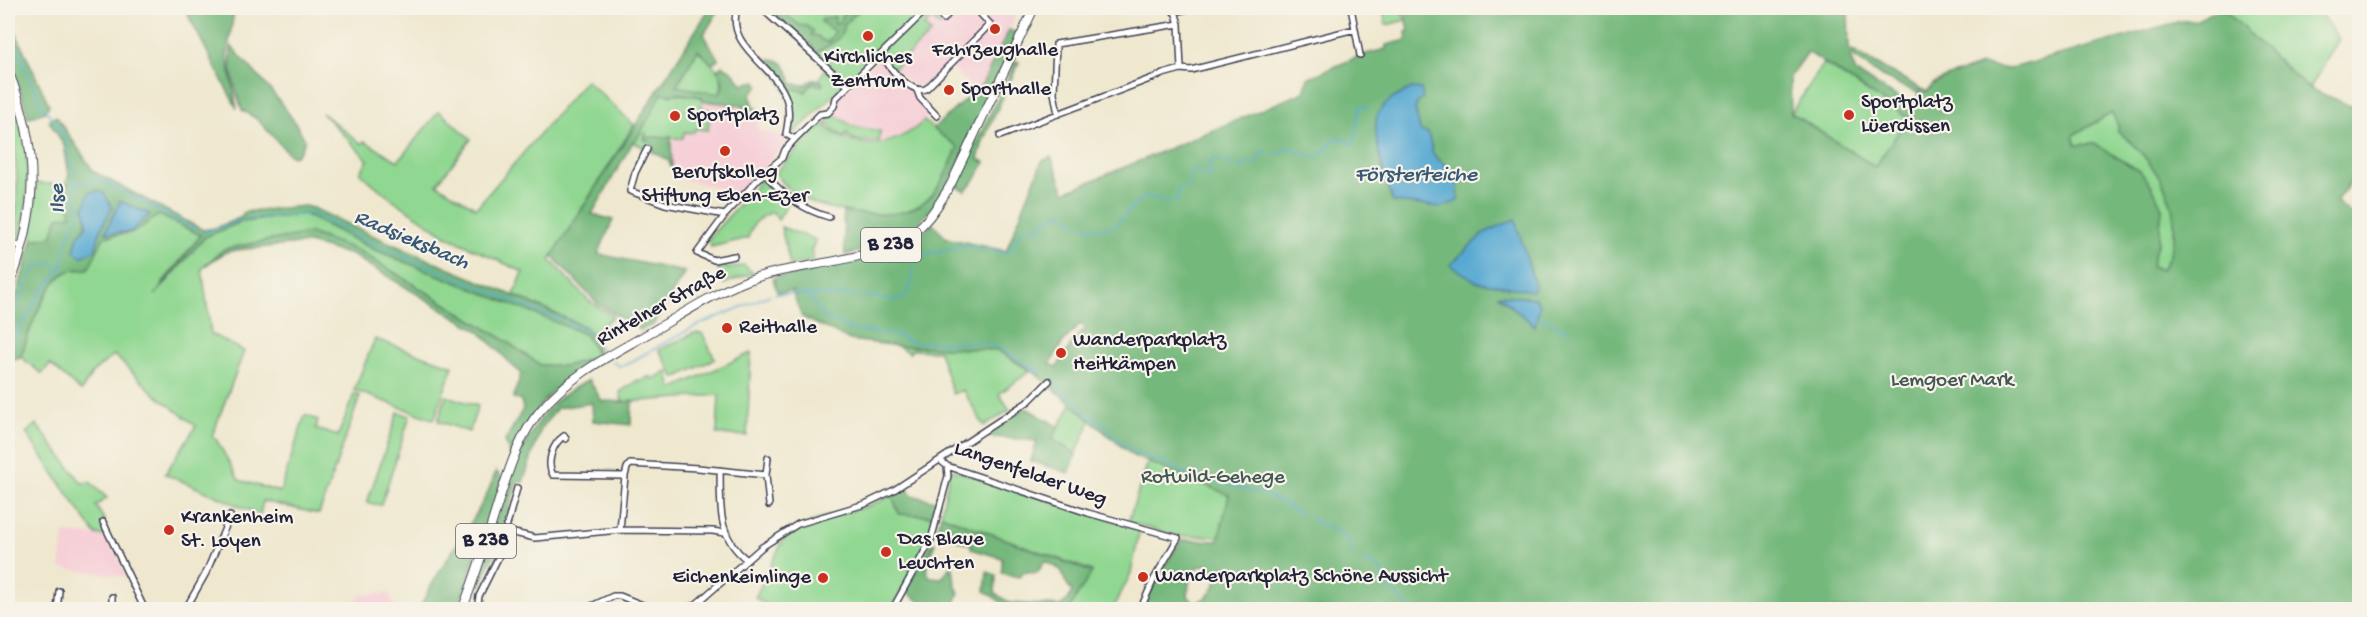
<svg xmlns="http://www.w3.org/2000/svg" width="2367" height="617" font-family="'Gochi Hand',sans-serif">
<rect width="100%" height="100%" fill="#f7f3e8"/>
<filter id="ink" filterUnits="userSpaceOnUse"><feTurbulence type="fractalNoise" baseFrequency=".0167" numOctaves="2"/><feDisplacementMap in="SourceGraphic" scale="12" xChannelSelector="R" yChannelSelector="G"/><feConvolveMatrix kernelMatrix="1 2 1 2 8 2 1 2 1" color-interpolation-filters="sRGB"/></filter>
<filter id="wash" filterUnits="userSpaceOnUse"><feTurbulence type="fractalNoise" baseFrequency=".008" numOctaves="4" result="noise"/><feDisplacementMap in="SourceGraphic" scale="24" xChannelSelector="R" yChannelSelector="G"/><feGaussianBlur stdDeviation="1.35" result="paint"/><feColorMatrix in="noise" values="0 0 0 0 0 0 0 0 0 0 0 0 0 0 0 0 0 1.4 0 .05"/><feComposite in="paint" operator="in"/></filter>
<g filter="url(#wash)">
<rect width="100%" height="100%" fill="#efe8cf"/>
<path fill="#f6cfd7" d="M957 8H1017L1014 20 982 84 975 91 948 64 927 85 913 86 894 68 931 33 924 26 932 19 948 18Z
M880 57 933 112 915 128 886 142 876 145 859 143 842 139 822 125 823 120 819 118 828 115 837 105 838 98Z
M702 97 703 101 740 105 749 115 757 119 759 130 791 137 736 198 725 189 681 179 672 169 673 142 644 124Z
M64 533 107 536 127 577 60 568Z
M389 593 395 609H347L361 595Z"/>
<path fill="#90d791" stroke="#597c66" stroke-width="1.5" d="M764 8H957L940 26 932 19 924 26 931 33 892 70 876 53 846 82Z
M1383 8H1444C1430 15 1423 12 1409 8L1401 13 1406 20 1386 25Z
M2222 8H2316L2339 39 2310 88 2305 86Z
M698 50C710 62 729 76 719 94L676 87Z
M1824 63 1908 118 1875 167 1791 113Z
M826 67 844 85 794 133 789 131 791 101 785 91 794 89 806 92 812 83H823L819 80Z
M586 80 634 125 550 260 589 301 613 316 592 335 585 327 514 295 523 272 446 236 389 197 360 173 368 160 322 113 362 144 364 141 398 161 439 111 471 139 437 184 476 208Z
M662 92 702 97V108L710 110 708 130 695 129 694 132 684 133 683 138 643 139 650 142 654 150 647 149 633 142 637 139Z
M11 102H14C31 145 30 193 20 238L14 242 8 239V236L14 234C17 206 19 179 14 151 11 136 1 115 11 102Z
M833 113 852 126 880 131 879 141H860L846 136 848 132 844 137 826 124Z
M2112 113 2118 125V131C2159 166 2194 218 2162 270L2151 266 2159 237 2162 208 2140 171 2095 144 2075 145 2073 135Z
M924 121 959 147C950 164 942 186 928 199 899 226 829 213 798 196 789 190 782 182 775 173L822 124C855 152 891 150 924 121Z
M763 178 789 202 778 220 773 212C757 218 753 222 748 238L711 247 708 239Z
M36 183 66 185 71 215 58 217 52 237 32 240Z
M304 214 373 249 585 334 598 356 565 366 540 365 503 339 359 251 310 233 224 249 202 269 211 334 244 351 212 436 216 439 239 480 280 492 305 415 318 420 316 429 338 436 354 394 360 396 319 514 263 501 260 515 165 474 196 426 156 395 114 355 93 372 81 391 50 364 42 374 21 357C28 334 45 281 69 271 74 269 82 270 88 269L104 237 134 232 159 215 201 235 166 278 159 290 205 237 241 222Z
M781 227 816 240 811 251 814 261 790 265Z
M724 264 728 269 744 265 753 273 724 284 717 265Z
M694 333H702L715 359 675 378 659 350Z
M375 339 453 366 435 417 432 419 354 390Z
M898 346 997 350 1030 371 999 394 1010 410 984 426 963 390 953 394 939 351 910 350V353Z
M751 353 747 436 717 434 719 395 627 402 622 401 620 392 638 380 640 382 650 376 652 379 668 372 672 389Z
M446 396 478 406 469 432 438 421Z
M1072 403 1090 421 1076 454 1052 439Z
M398 412 410 416 381 505 367 503Z
M36 424 82 483 90 482 107 498 96 506 105 521 101 525 107 536 96 535 26 433Z
M1259 440 1237 537 1178 536 1128 522 1148 462Z
M950 469 1140 529 1131 573 1113 609H1069L1092 571 941 515Z
M892 495 899 514 936 516 929 542 891 609H774L755 598 785 536 800 527 822 518 869 506Z"/>
<path fill="#74b87b" stroke="#4b6d5b" stroke-width="1.5" fill-rule="evenodd" d="M710 8H720L704 34 718 59 712 64 698 50 676 86 719 94C725 84 723 79 717 70L722 65 733 72 742 84 757 81 759 86 750 95 755 108 762 114 757 119 749 115 740 105 703 101 702 97 676 93 672 95 662 93 637 139 633 142 592 214 613 220 598 254 685 272 653 325 640 330 597 303 552 256Z
M769 8H779L799 25 807 26 813 31 811 35 818 36 822 40 828 42 835 32 821 22 823 18 827 19 835 16V24H838L844 10 849 8H861L844 25C842 42 827 46 814 53L812 51 814 48Z
M1409 8C1423 12 1430 15 1444 8H1848L1849 49 1927 92 1933 84 1941 79 1981 65 2009 69 2181 21H2195L2222 8 2305 86 2359 110V172L2336 201 2359 221V609H1142L1156 581 1181 540 1218 541 1229 495 1133 456 1030 369 997 350 898 346 850 340 802 317 792 291 777 292 773 278 893 252 913 241 933 224 946 238 1006 251 1042 161 1051 157 1065 192 1304 92 1308 78 1362 55 1386 49V45L1407 40 1406 32 1409 31 1406 15 1402 12ZM1808 52 1908 118 1875 167 1791 113 1790 77ZM1851 55 1882 77 1916 92 1920 91 1914 103 1909 104 1856 73 1850 57ZM1418 102 1415 109 1420 131 1428 133 1433 154 1448 168 1393 202 1380 159 1376 122ZM2112 113 2118 125V131C2159 165 2194 218 2162 270L2151 266 2159 237 2162 208 2152 186 2140 171 2095 144 2075 145 2073 135ZM1499 296 1535 298V326ZM1080 324 1086 328 1074 340 1057 367 1050 364 1063 342ZM1205 565 1215 570 1217 580C1212 592 1207 600 1194 603L1188 596 1189 582 1198 567Z
M190 11 234 12 227 55 237 109 188 15Z
M8 16 49 105 45 112 28 118 22 95 8 62Z
M1009 30 1021 35C1005 67 989 99 974 130 957 165 942 207 909 230 890 245 868 249 845 255L843 211C869 215 906 219 928 199 942 186 950 164 958 147L933 129 982 84Z
M231 46C258 76 286 104 305 140L299 153 293 156 289 154 257 119 242 110C235 89 228 68 231 46Z
M770 59C786 60 788 70 792 84L805 85C812 79 816 78 823 83L822 86 812 83 806 92 794 89 785 91 779 77 766 63Z
M1016 61 1019 62 983 141 978 159 985 162C980 174 974 182 965 191L955 185Z
M56 116 94 172 203 230 215 228 242 217 244 212 305 206 313 208C402 251 495 286 585 327L592 335 600 359 552 392 539 407 511 457 505 441 523 409 521 400 513 398 521 374 479 331 352 255 308 243 236 250 226 252 204 266 224 249 310 233 359 251 503 339 540 365 565 366 598 357 585 334 373 249 304 214 241 222 205 237 155 295 201 235 159 215 134 232 104 237 88 269C82 270 74 269 69 271 45 281 28 334 21 357L8 360V313L18 291 32 240 52 237 58 217 71 215 66 185 69 174 64 145 49 121ZM84 208H112L101 229 95 250 78 235C88 226 87 221 84 208Z
M646 132 645 137H671L672 169 668 160 647 149H654L650 142 643 139Z
M589 380 602 401 627 402 632 400 631 425 593 421 592 403 557 408 541 429 523 482H517L494 555 480 587 476 585C494 530 513 444 554 403 564 393 577 386 589 380Z
M1026 408 1059 427 1052 439 1076 454 1069 473 1031 461 1037 441 985 436 961 451 960 449Z
M496 471 502 479 458 609 419 610C440 561 480 521 496 471Z
M906 486 911 495 939 502 936 516 899 514 892 495Z
M941 515 1092 572 1069 609 1009 608 985 591 987 572 996 575 995 593 1010 603 1060 606 1068 600 1072 591 1065 581 1061 570 1045 561 1037 573 1025 572 1019 577 1002 573V558L971 549 972 545 938 533V525Z
M932 543H935L926 570 930 577 942 578 950 567 953 568 955 584 959 593 954 605 962 609H931L905 591Z"/>
<path fill="#57a9d2" stroke="#3c6686" stroke-width="1.5" d="M1412 88 1421 89 1423 98 1418 102 1415 109 1420 131 1428 133 1433 154 1448 168 1458 184V201L1442 207 1393 202C1387 184 1370 131 1378 114 1383 102 1401 94 1412 88Z
M96 190 104 193 112 208 101 229 95 250 81 257 74 251 78 235 86 228 87 220 84 208 89 193Z
M120 201 150 214 131 232 105 233Z
M1515 219 1535 286 1533 291 1477 282 1450 265 1484 233Z
M1498 295 1535 298 1540 306 1535 326Z"/>
<g fill="none" stroke-linecap="round" stroke-linejoin="round">
<path stroke="#57a9d2" stroke-width="1.5" d="M8 32 21 54 25 68 43 107 56 123 67 141 74 173 77 204 80 215 73 226 66 244 62 268 42 291 18 330 8 362
M1212 176 1208 163 1215 158 1242 168 1247 162 1256 164 1262 150 1274 155 1283 153 1285 147C1296 149 1313 162 1323 153 1329 148 1331 142 1337 137L1354 145 1359 108 1361 106 1368 108
M76 184 99 180 195 229
M245 219 312 214 367 241 549 316 560 319
M1082 226 1101 229 1114 227 1139 200 1147 197 1178 202V189L1190 184 1192 181 1189 174 1198 169 1204 176 1210 177
M203 233 241 220
M919 257 927 255 931 251 938 253 962 245 1009 253 1020 233 1027 226 1037 230 1040 225 1057 214 1069 216 1074 224 1077 225
M775 294C790 293 797 295 810 295 827 296 843 294 860 295
M808 295 823 316 853 330 899 335 910 342 981 343 999 347 1041 373
M863 296C897 299 910 311 914 266
M1539 316 1566 330H1570
M565 319 572 326 585 328 604 353
M8 327 29 279 36 267 50 263 61 268
M612 361 619 366 625 365 694 327 770 295
M1055 383 1089 415 1103 423 1113 436 1137 454 1165 463 1187 474 1267 495 1301 514
M1310 518C1324 524 1336 533 1350 541L1352 554
M1359 559C1373 565 1384 565 1382 583L1413 610"/>
</g>
</g>
<g filter="url(#ink)">
<g fill="none" stroke-linecap="round" stroke-linejoin="round">
<defs>
<path id="minor" d="M737 8C725 49 777 65 787 101 790 112 788 123 786 134L795 139
M761 8 848 86
M933 8 944 19 953 8
M1174 8 1179 24 1181 69
M1351 8 1360 55
M1174 12 1192 8
M882 54C888 67 910 94 926 89L990 24 975 8
M917 90 920 98 937 116
M1058 114 1054 93 1056 44 1179 24
M1000 136 1163 74 1181 69 1191 70 1355 29
M647 149 635 173 630 191 665 204 725 215
M764 173C781 193 802 210 829 217
M8 242 23 247
M734 256 714 260 697 253 725 215 764 173 782 158 785 150 795 139 820 114 828 113 834 106 836 98 928 8
M566 439 564 436C552 444 546 463 553 475L625 476
M768 458 766 475 769 505
M941 461 947 466 1088 513 1178 538 1154 579 1140 610
M720 470C721 505 716 536 747 560
M103 522 145 610
M620 530 625 476 627 468 630 464 698 468 766 475
M506 531 535 538 620 530 713 531 724 533
M57 610 59 591
M112 610V597
M185 610 206 573 230 516
M477 610 479 596 498 558 517 488
M583 610 613 596H620L650 608 678 609 694 606 762 547 798 524 865 504 894 490 1029 401 1049 381
M892 610 931 540 948 476 947 466"/>
<path id="secondary" d="M8 70C40 150 39 210 8 290"/>
<path id="primary" d="M462 610C477 573 488 535 500 497 510 467 519 436 540 411 570 374 617 352 658 328 687 311 715 293 746 281 801 260 878 266 922 225 934 213 942 199 951 184L1034 8"/>
</defs>
<use href="#minor" stroke="#414051" stroke-width="8"/>
<use href="#secondary" stroke="#414051" stroke-width="10"/>
<use href="#primary" stroke="#414051" stroke-width="10"/>
<use href="#minor" stroke="#fff" stroke-width="5"/>
<use href="#secondary" stroke="#fff" stroke-width="8"/>
<use href="#primary" stroke="#fff" stroke-width="8"/>
</g>
</g>
<g fill="#c8321e" stroke="#f7f3e8" stroke-width="2">
<circle cx="995" cy="29" r="6"/>
<circle cx="868" cy="36" r="6"/>
<circle cx="949" cy="90" r="6"/>
<circle cx="1849" cy="115" r="6"/>
<circle cx="675" cy="116" r="6"/>
<circle cx="725" cy="151" r="6"/>
<circle cx="727" cy="328" r="6"/>
<circle cx="1061" cy="353" r="6"/>
<circle cx="169" cy="530" r="6"/>
<circle cx="886" cy="552" r="6"/>
<circle cx="1143" cy="577" r="6"/>
<circle cx="823" cy="578" r="6"/>
</g>
<g text-anchor="middle" dominant-baseline="central" stroke-width="4.5" stroke-linejoin="round" paint-order="stroke">
<g fill="#f7f3e8" stroke="#62616f" stroke-width="1.5">
<rect x="861" y="228" width="60" height="34" rx="4.5"/>
<rect x="456" y="524" width="60" height="34" rx="4.5"/>
</g>
<g font-size="20" font-weight="bold" fill="#22223b">
<text x="891" y="245">B 238</text>
<text x="486" y="541">B 238</text>
</g>
<g font-size="21" fill="#22223b" stroke="#f7f3e8" text-anchor="start">
<text x="995" y="51" text-anchor="middle">Fahrzeughalle</text>
<text x="868" y="58" text-anchor="middle">Kirchliches<tspan x="868" dy="24">Zentrum</tspan></text>
<text x="961" y="90">Sporthalle</text>
<text x="1861" y="103">Sportplatz<tspan x="1861" dy="24">Lüerdissen</tspan></text>
<text x="687" y="116">Sportplatz</text>
<text x="725" y="173" text-anchor="middle">Berufskolleg<tspan x="725" dy="24">Stiftung Eben-Ezer</tspan></text>
<text x="739" y="328">Reithalle</text>
<text x="1073" y="341">Wanderparkplatz<tspan x="1073" dy="24">Heitkämpen</tspan></text>
<text x="181" y="518">Krankenheim<tspan x="181" dy="24">St. Loyen</tspan></text>
<text x="898" y="540">Das Blaue<tspan x="898" dy="24">Leuchten</tspan></text>
<text x="1155" y="577">Wanderparkplatz Schöne Aussicht</text>
<text x="811" y="578" text-anchor="end">Eichenkeimlinge</text>
</g>
<g font-size="21" fill="#22223b" stroke="#f7f3e8">
<text transform="translate(662 307) rotate(-29)">Rintelner Straße</text>
<text transform="translate(1030 475) rotate(19)">Langenfelder Weg</text>
</g>
<g font-size="21" fill="#435855" stroke="#f7f3e8">
<text x="1952" y="381">Lemgoer Mark</text>
<text x="1213" y="478">Rotwild-Gehege</text>
</g>
<g font-size="22" font-style="italic" fill="#375877" stroke="#f7f3e8">
<text x="1416" y="176">Försterteiche</text>
<text transform="translate(59 199) rotate(-94)">Ilse</text>
<text transform="translate(411 241) rotate(23)">Radsieksbach</text>
</g>
</g>
<rect width="2367" height="617" fill="none" stroke="#f7f3e8" stroke-width="30"/>
</svg>
